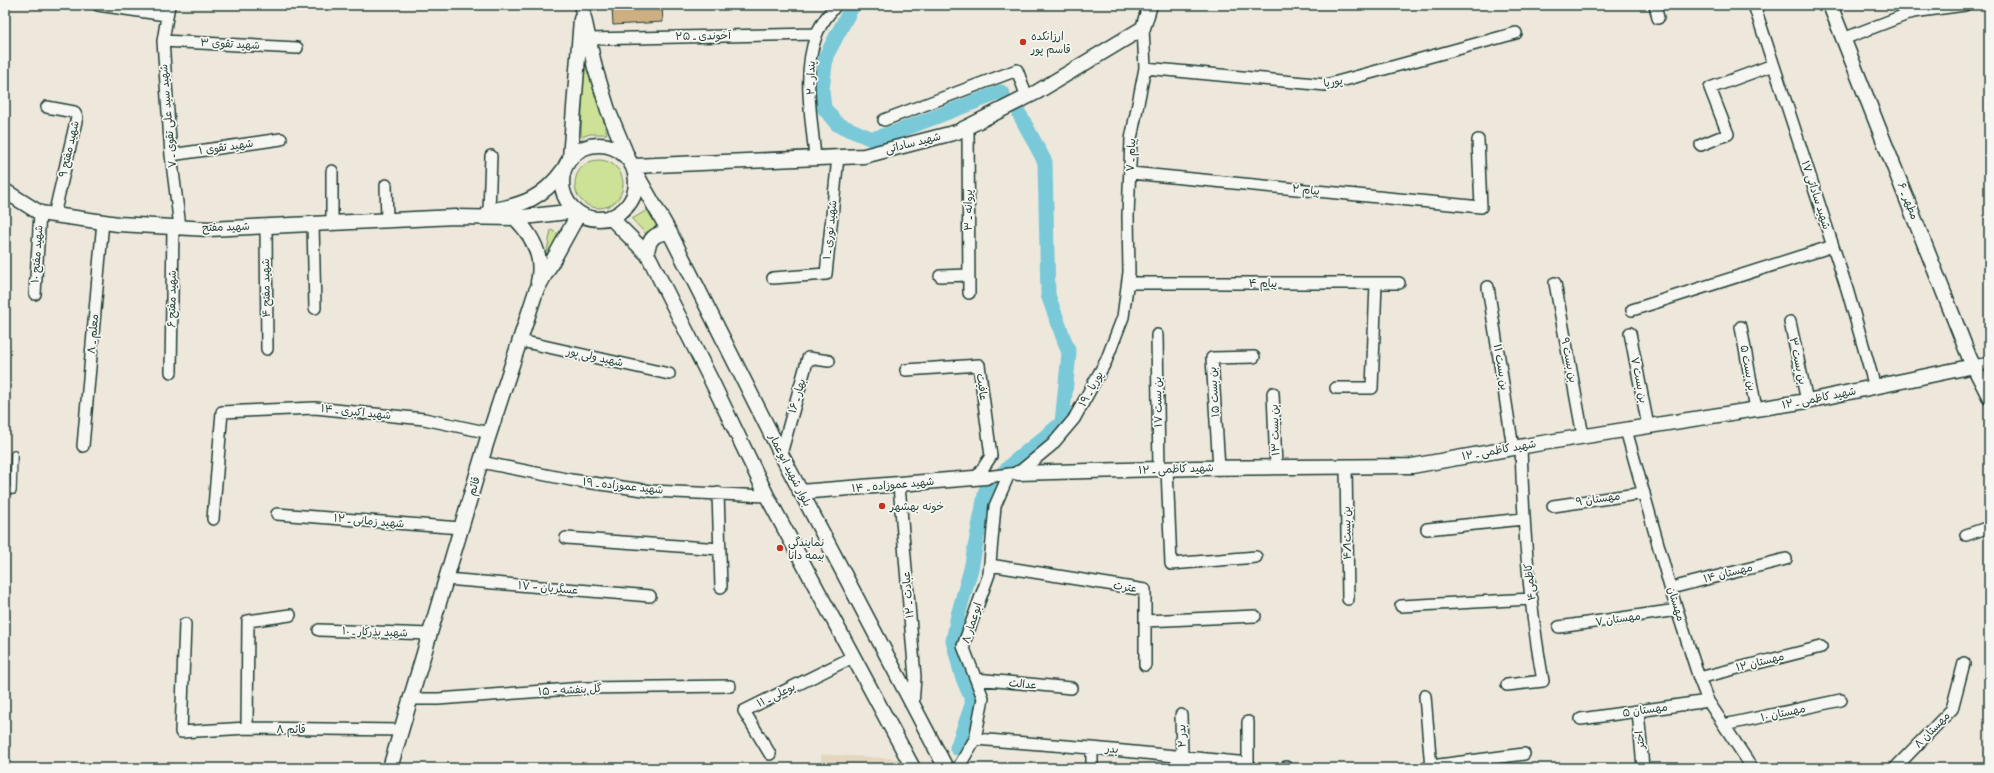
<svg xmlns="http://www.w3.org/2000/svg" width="1994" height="773" font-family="Sriracha,'Playpen Sans Arabic',sans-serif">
<rect width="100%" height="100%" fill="#eee8dc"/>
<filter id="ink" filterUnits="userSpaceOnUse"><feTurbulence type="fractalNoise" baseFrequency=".025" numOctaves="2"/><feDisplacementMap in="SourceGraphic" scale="8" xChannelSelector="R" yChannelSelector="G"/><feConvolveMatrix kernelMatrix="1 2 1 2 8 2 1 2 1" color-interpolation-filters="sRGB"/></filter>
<g filter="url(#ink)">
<path fill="#e4d7c1" d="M821 754 900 759 899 768H821Z"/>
<path fill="#cee297" stroke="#769066" d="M584 46 607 134H590L581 137Z
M575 184a24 24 0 1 1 48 0a24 24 0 1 1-48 0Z
M649 209 658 224 646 234 632 219Z
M551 230 562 236 541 282Z"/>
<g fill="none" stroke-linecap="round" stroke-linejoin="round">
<path stroke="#7ac9d8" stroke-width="15" d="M853 5 826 56 822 90 824 108 837 124 872 139 896 132 1001 92 1003 94
M957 748 973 702 962 676 953 641 958 615 971 569 986 490 1013 463 1062 423 1069 353 1048 295 1045 162 1020 115"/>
</g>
<path fill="#ceaf82" stroke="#1f3d34" d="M662 5 663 22 613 25 612 7Z"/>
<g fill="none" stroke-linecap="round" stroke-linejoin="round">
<defs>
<path id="service" d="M5 490 13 491 14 454
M1174 756 1175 768"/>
<path id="minor" d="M98 5 166 15
M169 5 163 41 171 155 180 227
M1655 5 1658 18
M1754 5 1847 289 1875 387
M590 39 816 34
M1843 39 1913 12 1965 5
M163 41 297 48
M1145 68 1326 85 1516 33
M47 107 74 112 77 117 54 215
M884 120 1017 70 1027 97
M968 127 969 293
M1701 145 1728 134 1710 88 1773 65
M171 155 281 139
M815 158C812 119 802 74 816 36 819 25 829 14 836 5
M332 171V223
M1131 173 1481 207 1478 140
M386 185 387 220
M489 211 491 156
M313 224 315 308
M266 226 267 349
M940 276 969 275
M773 278 826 274 838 157
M1128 283H1399
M1555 283 1583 436
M1488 287 1513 448
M35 294 40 213
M1632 310 1833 246
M1790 322 1807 401
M1741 327 1756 409
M1630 333 1648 426
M1157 335 1159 470
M521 341 669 374
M1974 366 1989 363
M906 370 979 365 991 456 977 477
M171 372 173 227
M1336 388H1372L1376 283
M1273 393 1276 467
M1626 430 1672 594 1699 678 1708 701 1749 763 1750 768
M83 446 103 221
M781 454 808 358 829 361
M481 462 571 480 651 491 767 496
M1346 467 1348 599
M1219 468 1212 358 1254 357
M1167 469 1171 564 1256 557
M986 477 1018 473 1052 445 1074 419 1106 361 1123 317 1129 272 1128 216 1131 139 1145 68 1143 28
M899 485 915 677 913 705
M718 493 721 587
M1553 506 1644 493
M277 514 461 528
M213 519 222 412 315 408 424 419 490 433
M1427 529 1523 519
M1966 535 1989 527
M566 538 720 549
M990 565 1145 590V621L1255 616
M446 579 650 596
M1671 588 1786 559
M1401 606 1532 599
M1145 621V665
M185 624 181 732 247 728 401 730
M1559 627 1677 610
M319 630 430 634
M1699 678 1821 647
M976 679 1071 688
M1507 685 1543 681C1529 604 1523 525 1521 446
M1425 696 1431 768
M411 699H438L584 688 730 686
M1638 711 1643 768
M1181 715 1182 756
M1581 719 1708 701
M1724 725 1841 700
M247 728 248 621 290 615
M975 739 1092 748 1248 763V722
M770 754 744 711 853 657
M1431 766 1524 754
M958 768 975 739 983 698 963 646 989 574 995 506 1009 474
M1092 768V748
M1286 768V767
M1895 768 1952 709 1964 663"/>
<path id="tertiary" d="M1830 5 1970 359 1989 396
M582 9 595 68 608 110 628 158
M562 182a37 37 0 1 1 74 0a37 37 0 1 1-74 0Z
M570 158 581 19
M633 166 864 156 957 132 1037 92 1143 28 1150 5
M635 172 670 233 781 454 946 768
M5 191 40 213 118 224 209 229 455 217 515 218 576 211
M489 211C524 205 543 198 564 169
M610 217 647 254 650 259 713 384 767 496 913 768
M515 218C532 235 544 257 538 282
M647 254C648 239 655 232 670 233
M1018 473 1194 468 1412 466 1536 444 1807 401 1974 366
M800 492 986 477
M390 768 486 444 536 291 579 213"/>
</defs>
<use href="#service" stroke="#1f3d34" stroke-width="8"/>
<use href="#minor" stroke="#1f3d34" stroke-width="14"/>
<use href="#tertiary" stroke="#1f3d34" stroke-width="17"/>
<use href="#service" stroke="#f6f6f2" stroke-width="5.5"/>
<use href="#minor" stroke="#f6f6f2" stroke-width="11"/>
<use href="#tertiary" stroke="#f6f6f2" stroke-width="14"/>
</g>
</g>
<g fill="#c8321e" stroke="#f6f6f2" stroke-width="1.5">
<circle cx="1023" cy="42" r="4"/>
<circle cx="882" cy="506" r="4"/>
<circle cx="780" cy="548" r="4"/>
</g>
<g text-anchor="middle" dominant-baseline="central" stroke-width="3.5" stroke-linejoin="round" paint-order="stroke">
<g font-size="11" fill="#1f3d34" stroke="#f6f6f2">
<text transform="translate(703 36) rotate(-1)">آخوندی ـ ۲۵</text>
<text transform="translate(230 44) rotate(3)">شهید تقوی ۳</text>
<text transform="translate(811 78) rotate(-89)">پندار ـ ۲</text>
<text transform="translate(1333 82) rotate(-10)">پوریا</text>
<text transform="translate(168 116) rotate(-95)">شهید سید علی تقوی ـ ۷</text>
<text transform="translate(913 143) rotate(-14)">شهید ساداتی</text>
<text transform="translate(226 147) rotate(-8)">شهید تقوی ۱</text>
<text transform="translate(69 149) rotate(-77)">شهید مفتح ۹</text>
<text transform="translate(1131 155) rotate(-87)">پیام ـ ۷</text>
<text transform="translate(1306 190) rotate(6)">پیام ۲</text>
<text transform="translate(1816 195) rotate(72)">شهید ساداتی ۱۷</text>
<text transform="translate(1908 201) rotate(68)">مطهر ـ ۶</text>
<text transform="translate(968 210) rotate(-90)">پروانه ـ ۳</text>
<text transform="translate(226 227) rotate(-2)">شهید مفتح</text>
<text transform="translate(830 230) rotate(-84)">شهید نوری ـ ۱</text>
<text transform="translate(37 254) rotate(-86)">شهید مفتح ۱۰</text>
<text x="1263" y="283">پیام ۴</text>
<text transform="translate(266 288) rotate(-91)">شهید مفتح ۴</text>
<text transform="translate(172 299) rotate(-89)">شهید مفتح ۶</text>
<text transform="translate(93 334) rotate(-85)">معلم ـ ۸</text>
<text transform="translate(595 357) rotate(12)">شهید ولی پور</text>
<text transform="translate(1569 360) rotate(79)">بن بست ۹</text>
<text transform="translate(1798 361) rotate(78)">بن بست ۳</text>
<text transform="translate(1501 367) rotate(81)">بن بست ۱۱</text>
<text transform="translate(1748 368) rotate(80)">بن بست ۵</text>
<text transform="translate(1639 380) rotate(79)">بن بست ۷</text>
<text transform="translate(982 387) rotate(83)">عافیت</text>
<text transform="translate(1091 389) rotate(-61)">پوریا ـ ۱۹</text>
<text transform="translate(1214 392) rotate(-94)">بن بست ۱۵</text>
<text transform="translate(797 396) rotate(-74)">بهار ـ ۱۶</text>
<text transform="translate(1819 398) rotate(-11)">شهید کاظمی ـ ۱۲</text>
<text transform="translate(1158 402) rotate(-91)">بن بست ۱۷</text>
<text transform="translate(356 412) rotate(6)">شهید اکبری ـ ۱۴</text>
<text transform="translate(1275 430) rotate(-92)">بن بست ۱۳</text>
<text transform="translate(1499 450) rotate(-10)">شهید کاظمی ـ ۱۲</text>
<text transform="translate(1176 469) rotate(-2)">شهید کاظمی ـ ۱۲</text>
<text transform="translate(790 470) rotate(63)">بلوار شهید ابوعمار</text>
<text transform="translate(893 485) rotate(-5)">شهید عموزاده ـ ۱۴</text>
<text transform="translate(474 486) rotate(-74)">قائم</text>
<text transform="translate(623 486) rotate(6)">شهید عموزاده ـ ۱۹</text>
<text transform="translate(1598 499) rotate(-8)">مهستان ۹</text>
<text transform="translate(369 521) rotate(5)">شهید زمانی ـ ۱۲</text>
<text transform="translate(1347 533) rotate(-91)">بن بست۴/۱</text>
<text transform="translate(1728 573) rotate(-14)">مهستان ۱۴</text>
<text transform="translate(1530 582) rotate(-96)">کاظمی۴</text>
<text transform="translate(1125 587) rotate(9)">عترت</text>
<text transform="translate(548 588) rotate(5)">عسگریان - ۱۷</text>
<text transform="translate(908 595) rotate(-95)">عبادت ـ ۱۲</text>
<text transform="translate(1676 604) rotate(73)">مهستان</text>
<text transform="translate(1618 619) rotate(-8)">مهستان ۷</text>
<text transform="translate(972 623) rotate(-72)">ابوعمار ۸</text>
<text transform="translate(375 632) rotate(2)">شهید بذرکار ـ ۱۰</text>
<text transform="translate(1760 662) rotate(-14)">مهستان ۱۲</text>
<text transform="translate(1023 684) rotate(5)">عدالت</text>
<text transform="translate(570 690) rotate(-3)">گل بنفشه - ۱۵</text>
<text transform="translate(776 695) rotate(-26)">بوعلی ـ ۱۱</text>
<text transform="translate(1645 710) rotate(-8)">مهستان ۵</text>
<text transform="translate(1783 713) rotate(-12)">مهستان ۱۰</text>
<text x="291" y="729">قائم ۸</text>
<text transform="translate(1932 730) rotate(-46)">مهستان ۸</text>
<text transform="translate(1182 736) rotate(-91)">بدر ۲</text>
<text transform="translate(1640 740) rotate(-96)">اختر</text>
<text transform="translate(1112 749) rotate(6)">بدر</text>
</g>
<g font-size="11" fill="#1f3d34" stroke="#f6f6f2" text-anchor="start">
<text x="1031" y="36">ارزانکده<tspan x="1031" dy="13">قاسم پور</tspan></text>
<text x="890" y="506">خونه بهشهر</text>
<text x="788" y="542">نمایندگی<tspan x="788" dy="13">بیمه دانا</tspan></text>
</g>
</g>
<rect width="1994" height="773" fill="none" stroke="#f6f6f2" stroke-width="20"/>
<rect x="10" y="10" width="1974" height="753" fill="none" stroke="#1f3d34" stroke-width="1.5" filter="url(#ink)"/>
</svg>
